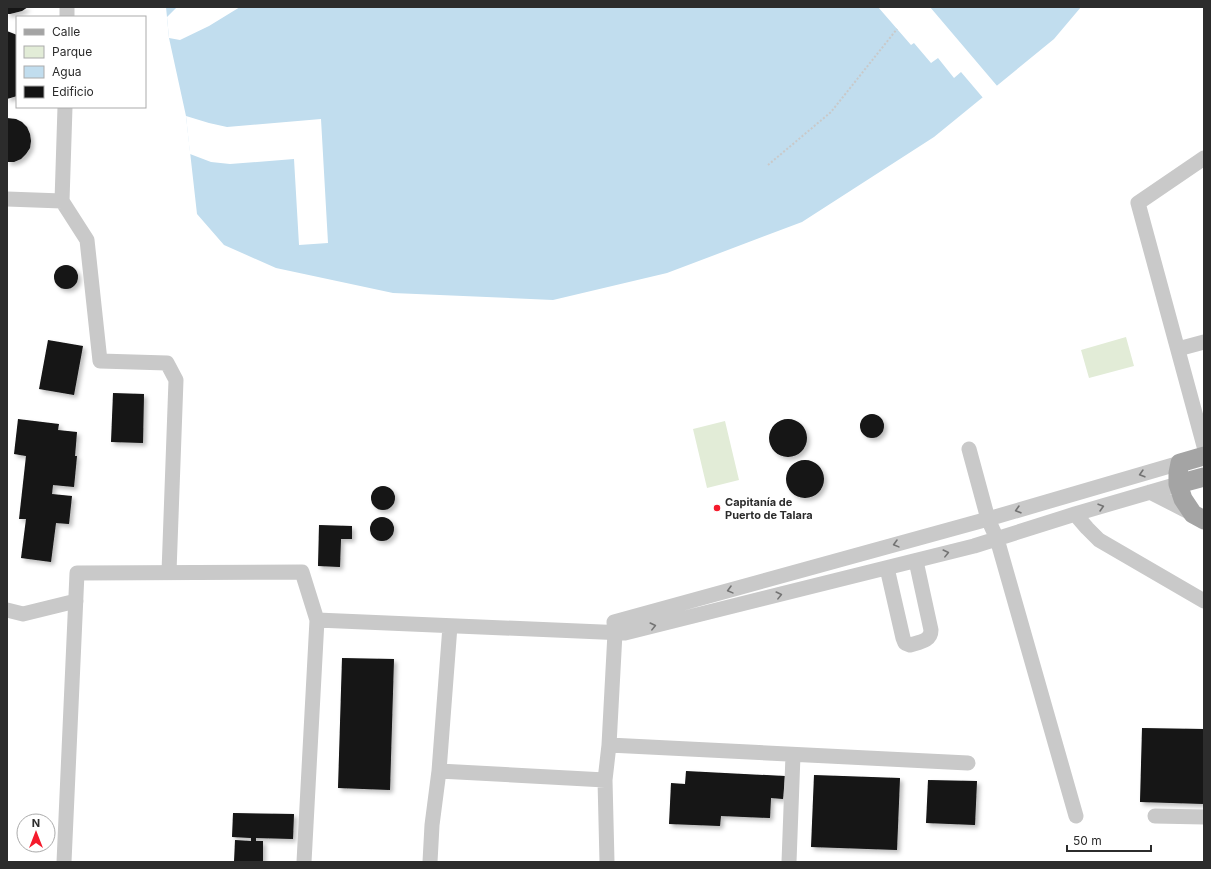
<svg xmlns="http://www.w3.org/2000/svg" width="1211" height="869" font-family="Inter,sans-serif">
<defs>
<filter id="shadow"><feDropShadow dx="3" dy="3" stdDeviation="2" flood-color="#0004"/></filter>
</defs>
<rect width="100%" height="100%" fill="#fff"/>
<path fill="#e2ecd7" d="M1126 337 1134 366 1089 378 1081 350Z
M725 421 739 480 707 488 693 429Z"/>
<path fill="#c1ddee" d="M166 7H1081L1054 39 934 137 802 222 667 273 553 300 393 293 276 268 224 245 197 214 186 116 169 38Z"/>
<path fill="#fff" d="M177 7H240L209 26 180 40 169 38 167 17Z
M878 7H930L998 87 984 99 961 72 954 78 938 58 931 63 914 43 911 45Z
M186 116 209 123 227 127 321 119 328 243 299 245 294 159 230 164 211 162 190 154Z"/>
<path fill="#131313" filter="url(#shadow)" d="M7 7H28L22 11 10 14H7Z
M7 31 17 35V96L7 99Z
M7 118 16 119 22 122 27 127 30 134 31 141 30 148 26 154 21 159 14 162H7Z
M54 277a12 12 0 1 1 24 0a12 12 0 1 1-24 0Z
M48 340 83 346 74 395 39 389Z
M113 393 144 394 143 443 111 442Z
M860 426a12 12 0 1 1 24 0a12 12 0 1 1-24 0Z
M18 419 59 424 58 430 77 432 75 456H77L74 487 53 485 52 494 72 496 69 524 56 523 51 562 21 558 26 519H19L26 456 14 454Z
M769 438a19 19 0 1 1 38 0a19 19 0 1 1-38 0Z
M786 479a19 19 0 1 1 38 0a19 19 0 1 1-38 0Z
M371 498a12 12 0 1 1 24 0a12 12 0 1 1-24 0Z
M370 529a12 12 0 1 1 24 0a12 12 0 1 1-24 0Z
M319 525 352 526V539H341L340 567 318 566Z
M342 658 394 659 390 790 338 788Z
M1142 728 1204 729V804L1140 802Z
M686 771 785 776 783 799 771 798 770 818 721 816 720 826 669 824 671 783 685 784Z
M814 775 900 778 897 850 811 847Z
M928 780 977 781 975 825 926 823Z
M233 813 294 814 293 839 256 838V841H263V862H234L235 840 251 841V838L232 837Z"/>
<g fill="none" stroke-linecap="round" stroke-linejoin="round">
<path stroke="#c9c9c9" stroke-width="2" stroke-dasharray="2 2" stroke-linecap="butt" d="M768 165 831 112 897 29"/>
<path stroke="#c9c9c9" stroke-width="15" d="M67 17V7
M1204 158 1138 203 1204 446
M7 199 62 201 65 107
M62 201 87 240 100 361 167 363 176 380 169 572
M1178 349 1204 342
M969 449 988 519 997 539 1076 816
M1150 492 1193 514
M1075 514 1087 528 1099 540 1204 601
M887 568 903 638 905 643 910 645C920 642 931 641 931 630L916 561
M7 610 23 614 76 601
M317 620 625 633 974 546 1075 514 1178 484
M450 626 439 771 605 780
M609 745 968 763
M1155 816 1204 817
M64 862 77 573 302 572 317 620 304 862
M430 862 432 825 439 771
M607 862 605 780 609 745 615 633 614 622 988 519 1180 463
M789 862 793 755"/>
<path stroke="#a4a4a4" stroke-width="19" d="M1204 456 1180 463 1178 473V484L1183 499 1193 514 1204 520
M1178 484 1204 477"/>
</g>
<defs><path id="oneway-chevron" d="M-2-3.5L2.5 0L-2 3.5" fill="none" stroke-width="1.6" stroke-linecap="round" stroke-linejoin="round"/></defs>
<g stroke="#737373">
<use href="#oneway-chevron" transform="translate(1142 474) rotate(164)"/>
<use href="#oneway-chevron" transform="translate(1101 507) rotate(-16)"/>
<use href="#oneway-chevron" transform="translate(1018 510) rotate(164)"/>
<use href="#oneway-chevron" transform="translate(896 544) rotate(165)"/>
<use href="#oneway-chevron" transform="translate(946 553) rotate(-14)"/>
<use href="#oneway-chevron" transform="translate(730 590) rotate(165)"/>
<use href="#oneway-chevron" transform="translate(779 595) rotate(-14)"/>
<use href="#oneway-chevron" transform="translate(653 626) rotate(-14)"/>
</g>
<circle fill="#f51b2c" stroke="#fff" stroke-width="1.5" cx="717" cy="508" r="4"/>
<g text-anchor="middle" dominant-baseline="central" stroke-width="4" stroke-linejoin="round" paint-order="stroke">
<g font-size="11" font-weight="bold" fill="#2c2c2c" stroke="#fff" text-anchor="start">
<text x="725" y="502">Capitanía de<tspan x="725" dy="13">Puerto de Talara</tspan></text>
</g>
</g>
<rect width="1211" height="869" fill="none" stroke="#2c2c2c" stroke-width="16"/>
<rect x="16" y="16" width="130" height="92" fill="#ffffff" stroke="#ababab"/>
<rect x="24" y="29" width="20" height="6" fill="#a4a4a4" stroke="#ababab"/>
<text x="52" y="36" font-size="12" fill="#2c2c2c">Calle</text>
<rect x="24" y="46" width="20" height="12" fill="#e2ecd7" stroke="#ababab"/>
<text x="52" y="56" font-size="12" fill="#2c2c2c">Parque</text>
<rect x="24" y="66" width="20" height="12" fill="#c1ddee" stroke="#ababab"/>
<text x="52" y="76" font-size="12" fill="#2c2c2c">Agua</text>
<rect x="24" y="86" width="20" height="12" fill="#131313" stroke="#ababab"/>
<text x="52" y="96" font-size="12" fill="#2c2c2c">Edificio</text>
<g transform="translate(36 833)"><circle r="19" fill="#ffffff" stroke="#ababab"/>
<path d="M0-3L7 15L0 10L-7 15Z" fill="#f51b2c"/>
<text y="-6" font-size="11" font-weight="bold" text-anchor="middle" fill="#2c2c2c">N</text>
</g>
<path d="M1067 845v6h84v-6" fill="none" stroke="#2c2c2c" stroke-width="2"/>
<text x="1073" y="845" font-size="12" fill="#2c2c2c" stroke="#ffffff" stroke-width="3" paint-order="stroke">50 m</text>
</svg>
